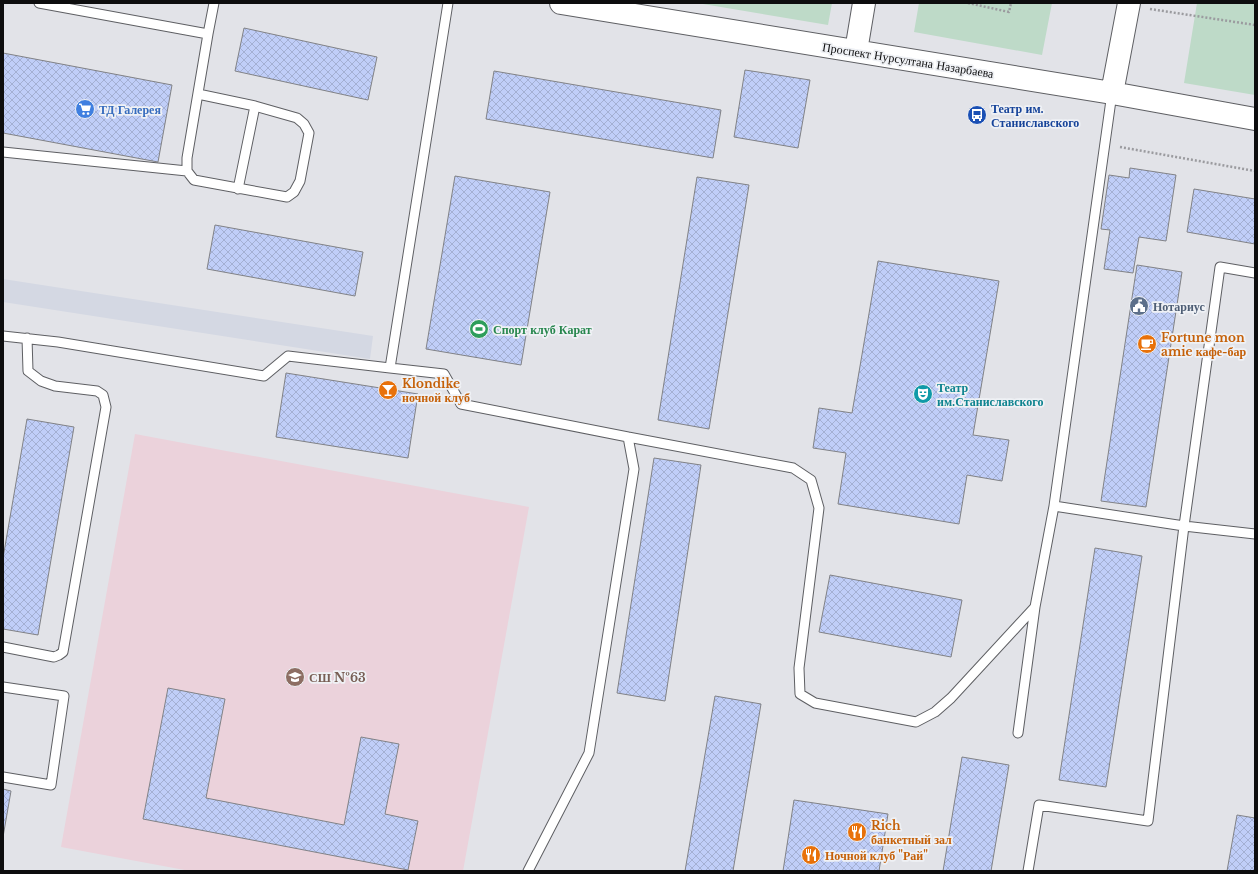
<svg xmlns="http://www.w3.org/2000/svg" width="1258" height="874" font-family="'Libre Baskerville',serif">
<defs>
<pattern id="building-cross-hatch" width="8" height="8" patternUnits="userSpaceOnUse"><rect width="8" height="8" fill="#c0cef8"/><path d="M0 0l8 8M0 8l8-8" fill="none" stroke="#a4b0d3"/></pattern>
</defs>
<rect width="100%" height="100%" fill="#e2e3e8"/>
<path fill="#d4d8e3" d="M3 279 373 336 370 359 3 302Z"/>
<path fill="#ebd2db" d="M135 434 529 507 463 871H190L61 847Z"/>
<path fill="#bedac8" d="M697 3H832L828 25Z
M919 3H1052L1042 55 914 32Z
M1197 3H1255V95L1184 83Z"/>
<path fill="url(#building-cross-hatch)" stroke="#818286" d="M244 28 377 57 368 100 235 71Z
M3 53 172 85 158 162 3 133Z
M745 70 810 80 798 148 734 137Z
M494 71 721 110 713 158 486 119Z
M1130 168 1176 175 1166 241 1139 237 1133 273 1104 269 1110 230 1101 229 1109 175 1129 178Z
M455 176 550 192 521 365 426 349Z
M697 177 749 185 709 429 658 420Z
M1194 189 1255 199V244L1187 232Z
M215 225 363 252 355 296 207 269Z
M878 261 999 281 973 435 1009 440 1002 481 967 475 959 524 838 504 846 453 813 448 819 408 852 413Z
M1137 265 1182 272 1146 507 1101 501Z
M286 373 418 394 408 458 276 437Z
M27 419 74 427 38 635 3 629V558Z
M654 458 701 465 665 701 617 693Z
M1095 548 1142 556 1106 787 1059 780Z
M830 575 962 600 951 657 819 632Z
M168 688 225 699 206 798 344 825 361 737 399 744 385 814 418 821 408 870 143 819Z
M715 696 761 704 733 871H685Z
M962 757 1009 765 991 871H943Z
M3 789 11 791 3 837Z
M794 800 888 814 879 871H783Z
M1237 815 1255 818V871H1227Z"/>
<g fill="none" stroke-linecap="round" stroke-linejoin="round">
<defs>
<path id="lane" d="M39 3 208 34 214 3
M1112 93 1054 506 1184 526 1255 534
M198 94 255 106 297 118 304 124 309 133 300 181 294 192 287 197 194 180 187 171V158L208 34
M3 152 187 171
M238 189 255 106
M3 336 58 342 264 376 288 356 390 368 448 3
M390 368 444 374 461 404 628 437 634 469 589 753 528 871
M628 437 793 468 811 480 819 508 799 668 800 694 815 703 916 722 935 712 951 698 1035 607
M3 647 54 657 59 655 63 652 106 407 103 395 97 391 55 386 41 381 28 371 27 338
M3 687 64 696 51 785 3 777
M1018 733 1035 607 1054 506
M1028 871 1039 805 1148 821 1184 526 1220 267 1255 273"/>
<path id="secondary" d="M561 3 1112 93 1255 119
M856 51 864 3
M1112 93 1129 3"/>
</defs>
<use href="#lane" stroke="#5e5f63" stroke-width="11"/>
<use href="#secondary" stroke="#5e5f63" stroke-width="24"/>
<path stroke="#9b9b9f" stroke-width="2.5" stroke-dasharray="2 2" stroke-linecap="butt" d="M968 3 1009 12 1011 3
M1150 9 1255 25
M1120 147 1255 171"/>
<use href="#lane" stroke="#fff" stroke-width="9"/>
<use href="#secondary" stroke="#fff" stroke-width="22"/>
</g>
<defs>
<symbol id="supermarket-disc" viewBox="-11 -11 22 22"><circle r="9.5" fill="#3f7fe0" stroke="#eff1f5"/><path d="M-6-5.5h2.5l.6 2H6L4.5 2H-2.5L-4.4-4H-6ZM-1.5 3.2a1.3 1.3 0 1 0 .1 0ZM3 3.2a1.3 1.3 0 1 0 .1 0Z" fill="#fff"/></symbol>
<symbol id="bus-disc" viewBox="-11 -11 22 22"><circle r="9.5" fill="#1a4fb4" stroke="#eff1f5"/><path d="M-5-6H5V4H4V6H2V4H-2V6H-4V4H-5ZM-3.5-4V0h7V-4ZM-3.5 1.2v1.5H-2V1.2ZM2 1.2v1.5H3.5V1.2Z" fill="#fff"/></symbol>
<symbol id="civic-disc" viewBox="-11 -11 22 22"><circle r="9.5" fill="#5c6f8a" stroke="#eff1f5"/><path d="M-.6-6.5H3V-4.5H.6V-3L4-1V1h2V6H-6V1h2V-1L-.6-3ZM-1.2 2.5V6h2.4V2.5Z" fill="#fff"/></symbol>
<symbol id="stadium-disc" viewBox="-11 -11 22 22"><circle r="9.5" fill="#2e9e5b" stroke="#eff1f5"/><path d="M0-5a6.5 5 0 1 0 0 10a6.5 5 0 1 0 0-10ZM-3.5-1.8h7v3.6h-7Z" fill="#fff"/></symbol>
<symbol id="cafe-disc" viewBox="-11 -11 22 22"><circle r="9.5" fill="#e8710a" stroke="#eff1f5"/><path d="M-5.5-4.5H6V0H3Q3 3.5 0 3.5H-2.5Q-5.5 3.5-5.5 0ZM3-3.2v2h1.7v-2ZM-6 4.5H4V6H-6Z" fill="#fff"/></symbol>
<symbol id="bar-disc" viewBox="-11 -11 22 22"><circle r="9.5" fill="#e8710a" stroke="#eff1f5"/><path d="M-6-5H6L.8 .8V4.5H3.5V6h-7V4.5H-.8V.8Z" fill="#fff"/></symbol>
<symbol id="theatre-disc" viewBox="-11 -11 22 22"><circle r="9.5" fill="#0f9aa8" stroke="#eff1f5"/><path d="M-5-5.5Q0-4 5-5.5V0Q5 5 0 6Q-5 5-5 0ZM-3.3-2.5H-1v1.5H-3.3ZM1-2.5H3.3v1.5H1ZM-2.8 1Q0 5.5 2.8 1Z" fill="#fff"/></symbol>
<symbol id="school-disc" viewBox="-11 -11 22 22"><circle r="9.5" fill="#8d6e63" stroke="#eff1f5"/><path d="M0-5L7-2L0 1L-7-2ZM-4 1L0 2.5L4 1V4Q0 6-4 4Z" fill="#fff"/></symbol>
<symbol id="restaurant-disc" viewBox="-11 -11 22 22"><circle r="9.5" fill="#e8710a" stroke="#eff1f5"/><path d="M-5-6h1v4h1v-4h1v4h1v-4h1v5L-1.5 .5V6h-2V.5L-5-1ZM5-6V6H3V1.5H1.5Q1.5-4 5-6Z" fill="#fff"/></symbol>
</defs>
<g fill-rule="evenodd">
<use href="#supermarket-disc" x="74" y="98" width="22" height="22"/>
<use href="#bus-disc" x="966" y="104" width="22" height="22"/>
<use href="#civic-disc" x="1128" y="295" width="22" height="22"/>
<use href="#stadium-disc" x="468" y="318" width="22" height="22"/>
<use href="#cafe-disc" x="1136" y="333" width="22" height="22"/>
<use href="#bar-disc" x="377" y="379" width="22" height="22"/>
<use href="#theatre-disc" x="912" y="383" width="22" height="22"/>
<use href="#school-disc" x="284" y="666" width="22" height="22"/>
<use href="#restaurant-disc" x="846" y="821" width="22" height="22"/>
<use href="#restaurant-disc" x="800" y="844" width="22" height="22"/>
</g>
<g text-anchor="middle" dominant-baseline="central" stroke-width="3.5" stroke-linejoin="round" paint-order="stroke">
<g font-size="12" fill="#0d0d0e" stroke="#eff1f5">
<text transform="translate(908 60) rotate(9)">Проспект Нурсултана Назарбаева</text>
</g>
<g font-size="12" font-weight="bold" fill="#164399" stroke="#eff1f5" text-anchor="start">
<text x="991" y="108">Театр им.<tspan x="991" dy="14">Станиславского</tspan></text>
</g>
<g font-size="12" font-weight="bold" fill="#366cbe" stroke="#eff1f5" text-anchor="start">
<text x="99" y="109">ТД Галерея</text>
</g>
<g font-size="12" font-weight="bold" fill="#4e5e75" stroke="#eff1f5" text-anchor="start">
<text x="1153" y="306">Нотариус</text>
</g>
<g font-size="12" font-weight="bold" fill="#27864d" stroke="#eff1f5" text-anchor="start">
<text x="493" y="329">Спорт клуб Карат</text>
</g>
<g font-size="12" font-weight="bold" fill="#c56008" stroke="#eff1f5" text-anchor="start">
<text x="1161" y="337">Fortune mon<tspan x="1161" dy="14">amie кафе-бар</tspan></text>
<text x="402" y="383">Klondike<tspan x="402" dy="14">ночной клуб</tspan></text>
<text x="871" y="825">Rich<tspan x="871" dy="14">банкетный зал</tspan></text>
<text x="825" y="855">Ночной клуб "Рай"</text>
</g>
<g font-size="12" font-weight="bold" fill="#0d838f" stroke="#eff1f5" text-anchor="start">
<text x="937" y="387">Театр<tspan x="937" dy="14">им.Станиславского</tspan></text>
</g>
<g font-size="12" font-weight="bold" fill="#785e54" stroke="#eff1f5" text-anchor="start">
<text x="309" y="677">СШ №63</text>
</g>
</g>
<rect width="1258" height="874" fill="none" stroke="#0d0d0e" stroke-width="8"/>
</svg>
